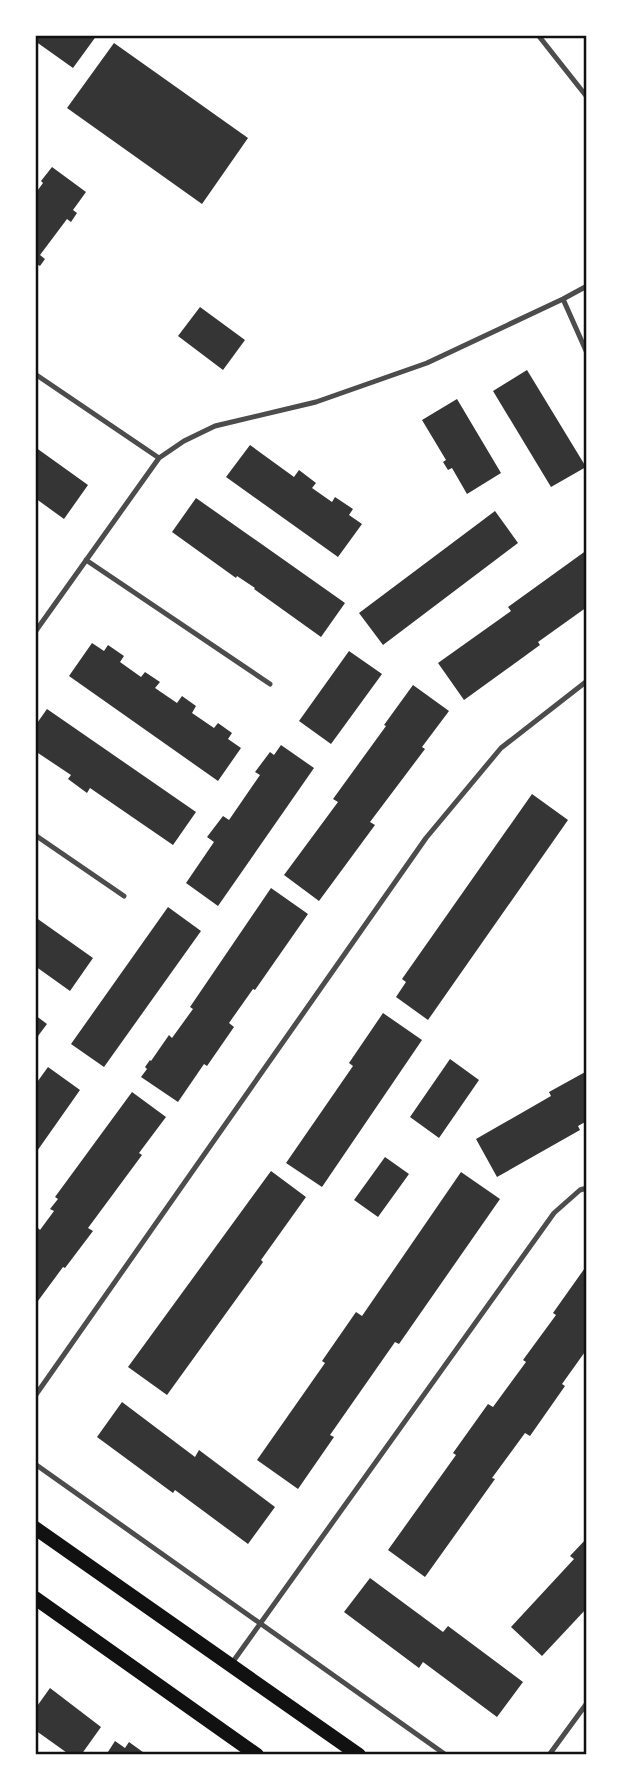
<svg xmlns="http://www.w3.org/2000/svg" width="622" height="1790" font-family="Ubuntu,sans-serif">
<rect width="100%" height="100%" fill="#fff"/>
<path fill="#353535" d="M35 35H97L73 68 35 41Z
M114 43 248 138 202 204 67 108Z
M52 167 86 192 73 210 77 213 71 222 67 219 40 255 45 259 40 266 35 263V194L43 183 41 181Z
M200 307 245 340 223 370 178 336Z
M527 370 586 467 551 487 493 391Z
M457 399 501 473 467 494 452 468 448 470 443 462 446 460 422 420Z
M250 445 294 477 299 470 316 483 312 488 332 502 335 497 353 509 349 515 362 524 338 557 226 477Z
M35 447 88 485 64 519 35 498Z
M196 498 345 603 321 637 254 589 255 588 237 576 236 578 172 532Z
M495 511 518 543 383 645 359 613Z
M587 550V607L538 642 540 645 464 700 438 663 511 611 508 607Z
M92 643 104 651 108 645 124 656 120 662 141 677 145 672 160 682 155 688 177 703 182 696 196 706 192 713 214 728 218 723 232 733 228 739 241 748 218 781 69 676Z
M349 651 382 674 331 744 299 721Z
M413 685 449 711 422 747 425 749 370 822 375 825 319 901 284 875 338 802 333 799 386 726 384 725Z
M47 709 196 812 173 845 90 788 87 793 68 779 71 775 35 751V726Z
M281 745 314 768 218 906 186 883 214 842 207 837 223 816 229 820 260 775 255 772 270 752 274 755Z
M532 794 568 820 428 1020 396 997 406 982 402 979Z
M271 888 308 914 255 990 253 989 229 1023 234 1027 207 1066 204 1064 178 1102 141 1077 147 1069 145 1067 150 1060 151 1061 169 1035 172 1038 193 1009 190 1007Z
M168 907 201 931 104 1067 71 1044Z
M35 917 93 958 70 991 35 966Z
M383 1013 422 1040 322 1187 286 1163 353 1066 349 1063Z
M35 1015 47 1024 35 1040Z
M450 1059 479 1080 439 1138 410 1117Z
M48 1067 80 1090 35 1154V1085Z
M587 1071V1121L578 1126 580 1130 497 1177 476 1139 551 1096 549 1092Z
M132 1092 166 1117 139 1153 142 1155 88 1228 93 1231 65 1268 63 1267 35 1305V1232L38 1228 40 1230 54 1211 50 1209 58 1199 55 1197Z
M385 1157 409 1174 378 1217 354 1200Z
M271 1171 306 1197 261 1260 263 1262 167 1395 128 1367Z
M461 1172 500 1199 399 1344 395 1342 330 1435 334 1437 298 1489 257 1460 325 1363 322 1361 356 1312 362 1316Z
M587 1265V1349L562 1384 565 1386 530 1436 525 1433 492 1478 495 1479 425 1577 388 1550 456 1455 453 1453 488 1404 493 1407 526 1362 523 1360 556 1315 553 1313Z
M122 1402 195 1457 199 1450 275 1507 248 1544 175 1490 173 1493 97 1437Z
M587 1538V1608L542 1656 511 1627 574 1559 570 1556Z
M370 1578 443 1632 448 1626 523 1682 497 1717 423 1662 419 1668 344 1612Z
M50 1688 101 1727 81 1755H70L35 1730V1709Z
M115 1741 125 1748 129 1742 147 1755H106Z"/>
<g fill="none" stroke-linecap="round" stroke-linejoin="round">
<path stroke="#4c4c4c" stroke-width="5" d="M538 35 587 97
M563 299 587 353
M35 374 159 458
M86 560 270 684
M35 632 159 458 184 441 215 426 316 402 427 363 563 299 587 286
M35 835 124 896
M35 1396 426 838 501 748 587 681
M35 1464 446 1755
M232 1663 554 1213 580 1190 587 1188
M549 1755 587 1703"/>
<path stroke="#111" stroke-width="14" d="M35 1528 359 1755
M35 1598 257 1755"/>
</g>
<rect width="622" height="1790" fill="none" stroke="#ffffff" stroke-width="74"/>
<rect x="37" y="37" width="548" height="1716" fill="none" stroke="#111" stroke-width="2.5"/>
</svg>
